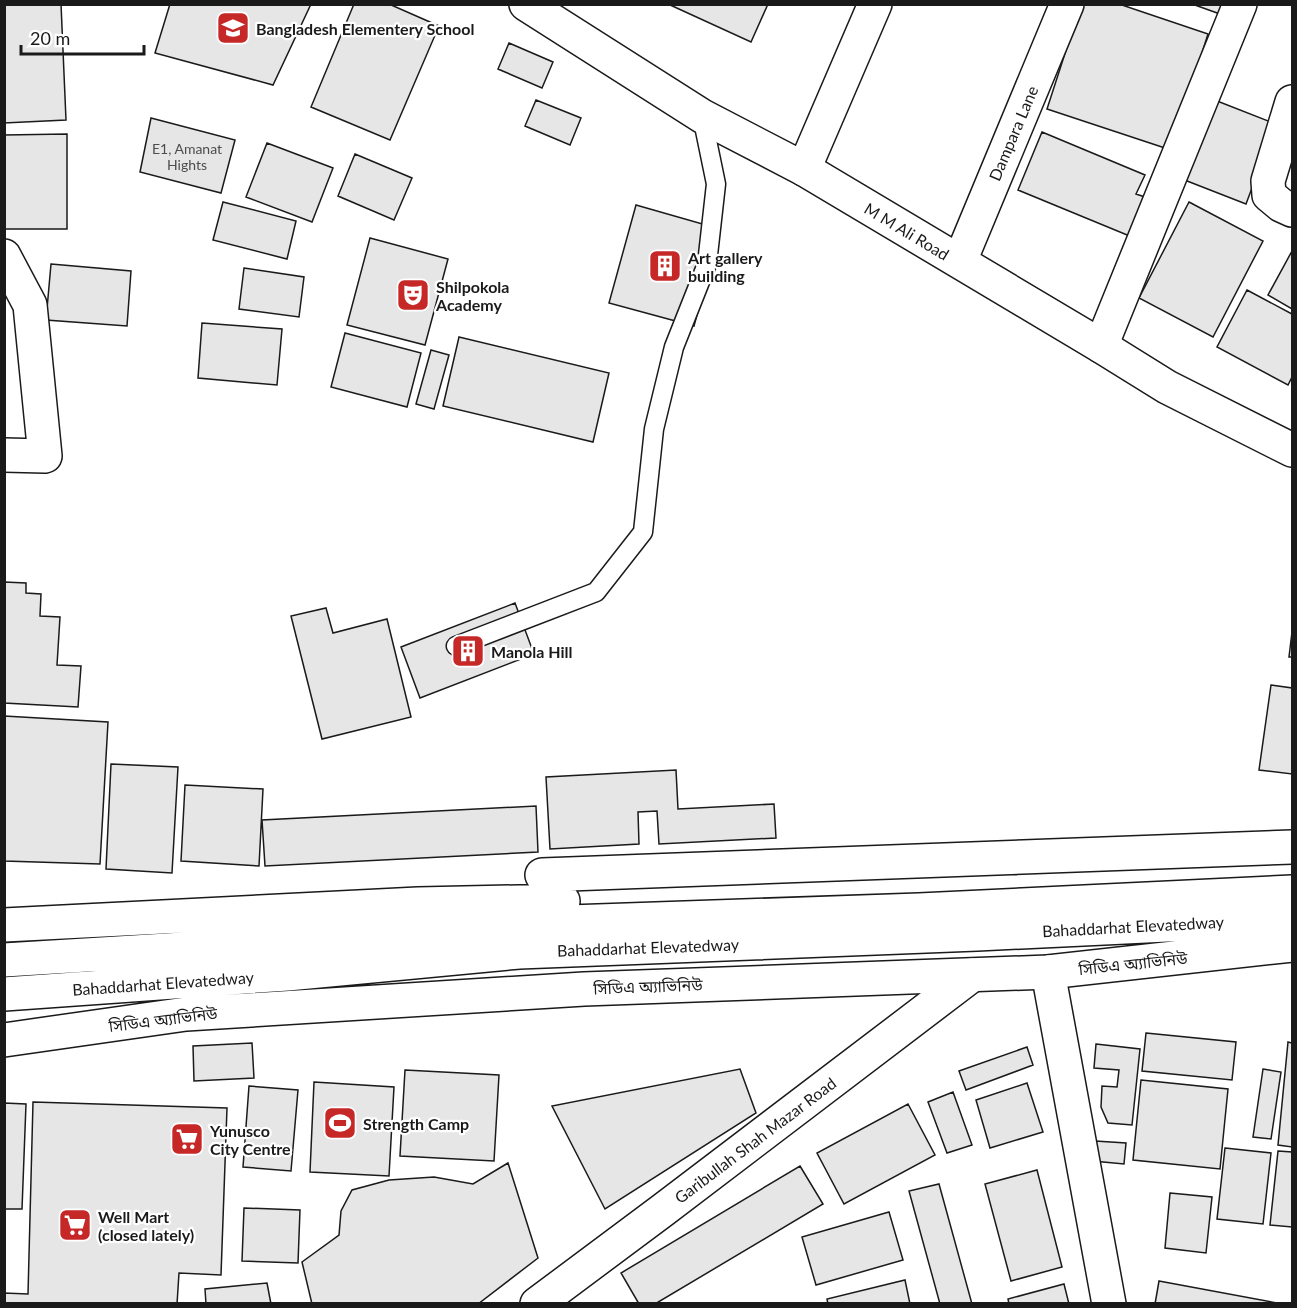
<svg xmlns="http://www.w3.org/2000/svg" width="1297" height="1308" font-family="Lato,'Noto Sans Bengali',sans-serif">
<rect width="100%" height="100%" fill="#fff"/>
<path fill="#e6e6e6" stroke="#1a1a1a" stroke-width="1.5" d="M4 4H61L66 120 4 123Z
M170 4H311L273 85 155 53Z
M354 4H389L439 26 390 140 311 107Z
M668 4H768L751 42Z
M1081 4H1119L1208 34 1171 150 1047 109Z
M1192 4H1224L1220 14Z
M509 43 553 62 542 88 498 69Z
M1212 99 1276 124 1246 204 1182 179Z
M536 100 581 118 570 145 525 126Z
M151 118 235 140 221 193 140 172Z
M1042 132 1145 175 1136 194 1148 198 1132 237 1018 190Z
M67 134V229H4V135Z
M267 143 333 168 312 222 246 197Z
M355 154 412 178 394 220 338 196Z
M223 202 296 221 287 259 213 240Z
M1189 202 1263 241 1213 337 1139 298Z
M636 205 720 229 694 326 609 303Z
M370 238 448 259 425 345 347 325Z
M1292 251V309L1268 295Z
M51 264 131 271 127 326 46 320Z
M244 268 304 277 299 317 239 309Z
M1247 290 1292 314V377L1288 385 1217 347Z
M202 323 282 329 277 385 198 378Z
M345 333 421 353 407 407 331 387Z
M459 337 609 373 593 442 443 406Z
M431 350 449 355 434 409 416 404Z
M4 582 26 583V593L41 594 40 616 60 617 57 665 81 666 78 707 4 703Z
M515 603 534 654 420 698 401 647Z
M326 608 333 633 387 619 411 717 322 739 291 616Z
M1292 632V657H1289Z
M1271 685 1292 688V774L1259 770Z
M4 716 108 722 100 864 4 861Z
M111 764 178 767 172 873 106 869Z
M676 770 678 809 774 804 776 838 659 844 657 811 638 812 639 844 550 849 546 777Z
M185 785 263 789 259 866 181 861Z
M536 806 538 852 265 866 262 820Z
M1146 1033 1236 1042 1232 1080 1142 1071Z
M1288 1042 1292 1043V1147L1278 1145Z
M252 1043 254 1078 194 1081 193 1046Z
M1096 1044 1140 1049 1132 1125 1108 1123 1101 1107 1102 1086 1117 1087 1119 1070 1094 1068Z
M1027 1047 1033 1065 966 1090 959 1071Z
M740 1069 756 1113 605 1209 552 1106Z
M1263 1069 1281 1072 1271 1139 1253 1137Z
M405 1070 499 1075 494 1161 400 1156Z
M1141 1080 1228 1089 1220 1169 1133 1160Z
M314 1082 394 1087 389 1176 310 1172Z
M1027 1083 1043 1132 990 1148 976 1100Z
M249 1086 298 1090 291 1171 243 1167Z
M953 1092 972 1145 947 1153 928 1102Z
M33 1102 227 1108 221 1275 179 1273 177 1304H4V1293L28 1294Z
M4 1103 26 1104 22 1209H4Z
M908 1104 935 1155 844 1204 817 1153Z
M1095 1141 1126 1143 1124 1164 1093 1161Z
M1225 1148 1271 1153 1263 1224 1217 1219Z
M1278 1151 1292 1152V1227L1270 1225Z
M508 1163 538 1258 478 1304H312L302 1262 339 1235 341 1211 352 1190 389 1180 434 1177 473 1184Z
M800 1166 823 1204 655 1304H639L621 1273Z
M1037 1170 1062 1267 1011 1281 985 1184Z
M939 1184 972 1304H940L909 1191Z
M1170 1193 1212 1197 1206 1253 1165 1248Z
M244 1208 300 1210 298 1263 242 1261Z
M889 1212 903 1260 816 1285 802 1237Z
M905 1280 910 1304H828L827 1299Z
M1159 1281 1277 1303 1155 1304Z
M267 1283 271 1304H206L205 1289Z
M1064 1284 1069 1304H1009L1008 1299Z"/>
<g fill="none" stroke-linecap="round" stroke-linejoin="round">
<defs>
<path id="service" d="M456 646 596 592 643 532 654 429 674 347 707 264 716 184 702 116"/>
<path id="minor" d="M1292 102 1268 181 1269 195 1281 205 1292 210
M804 169 875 4
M4 256 30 305 45 456 4 455
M960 261 1067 4
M1101 346 1240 4
M1048 972 1109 1304"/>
<path id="tertiary" d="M526 4 702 116 804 169 1101 346 1167 387 1292 450
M537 1304 663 1210 972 975"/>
<path id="trunk" d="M542 875 1292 847
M4 925 418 904 563 901
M4 960 249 945 540 923 919 910 1292 892
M4 994 287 974 519 952 977 934 1292 919
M4 1040 186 1014 584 989 1048 972 1292 945"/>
</defs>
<use href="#service" stroke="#1a1a1a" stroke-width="21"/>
<use href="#minor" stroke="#1a1a1a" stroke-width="36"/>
<use href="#tertiary" stroke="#1a1a1a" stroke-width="36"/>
<use href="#trunk" stroke="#1a1a1a" stroke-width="36"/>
<use href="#service" stroke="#fff" stroke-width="18"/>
<use href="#minor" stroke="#fff" stroke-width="33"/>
<use href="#tertiary" stroke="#fff" stroke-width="33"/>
<use href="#trunk" stroke="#fff" stroke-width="33"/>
</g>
<defs>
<symbol id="school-square" viewBox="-11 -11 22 22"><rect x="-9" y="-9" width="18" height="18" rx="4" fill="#c62828" stroke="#fff"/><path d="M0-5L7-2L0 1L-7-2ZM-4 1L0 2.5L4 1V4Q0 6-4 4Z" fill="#fff"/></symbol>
<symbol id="building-square" viewBox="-11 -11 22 22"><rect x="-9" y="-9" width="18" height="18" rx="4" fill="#c62828" stroke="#fff"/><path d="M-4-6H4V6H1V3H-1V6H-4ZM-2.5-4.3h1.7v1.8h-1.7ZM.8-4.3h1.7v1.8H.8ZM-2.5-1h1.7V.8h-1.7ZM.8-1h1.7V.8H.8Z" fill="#fff"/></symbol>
<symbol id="theatre-square" viewBox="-11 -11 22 22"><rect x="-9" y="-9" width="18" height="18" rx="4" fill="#c62828" stroke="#fff"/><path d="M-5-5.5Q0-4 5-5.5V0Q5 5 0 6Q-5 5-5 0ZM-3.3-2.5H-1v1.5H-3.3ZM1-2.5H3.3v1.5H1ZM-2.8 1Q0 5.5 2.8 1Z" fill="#fff"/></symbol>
<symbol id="stadium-square" viewBox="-11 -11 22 22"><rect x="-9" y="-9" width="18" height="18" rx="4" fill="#c62828" stroke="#fff"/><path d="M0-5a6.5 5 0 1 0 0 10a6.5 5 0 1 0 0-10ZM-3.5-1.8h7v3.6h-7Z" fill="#fff"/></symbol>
<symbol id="supermarket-square" viewBox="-11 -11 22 22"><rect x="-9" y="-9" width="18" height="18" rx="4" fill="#c62828" stroke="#fff"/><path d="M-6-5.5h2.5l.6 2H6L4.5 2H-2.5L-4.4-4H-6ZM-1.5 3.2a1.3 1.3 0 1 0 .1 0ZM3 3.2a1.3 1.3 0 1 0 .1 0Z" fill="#fff"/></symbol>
</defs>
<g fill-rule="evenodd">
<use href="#school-square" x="214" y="9" width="38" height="38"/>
<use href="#building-square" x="646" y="247" width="38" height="38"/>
<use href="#theatre-square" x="394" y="276" width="38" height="38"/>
<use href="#building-square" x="449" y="632" width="38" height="38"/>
<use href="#stadium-square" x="321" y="1104" width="38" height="38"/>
<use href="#supermarket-square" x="168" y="1120" width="38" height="38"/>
<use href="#supermarket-square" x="56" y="1206" width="38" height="38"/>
</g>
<g text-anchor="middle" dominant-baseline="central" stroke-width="4.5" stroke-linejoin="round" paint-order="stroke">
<g font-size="14" fill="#4d4d4d">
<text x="187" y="148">E1, Amanat<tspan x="187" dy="16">Hights</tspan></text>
</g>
<g font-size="16" font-weight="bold" fill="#1a1a1a" stroke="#fff" text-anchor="start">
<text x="256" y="28">Bangladesh Elementery School</text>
<text x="688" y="257">Art gallery<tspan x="688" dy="18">building</tspan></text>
<text x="436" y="286">Shilpokola<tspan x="436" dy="18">Academy</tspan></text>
<text x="491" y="651">Manola Hill</text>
<text x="363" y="1123">Strength Camp</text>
<text x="210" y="1130">Yunusco<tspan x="210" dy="18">City Centre</tspan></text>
<text x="98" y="1216">Well Mart<tspan x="98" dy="18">(closed lately)</tspan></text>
</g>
<g font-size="16" fill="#1a1a1a" stroke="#fff">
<text transform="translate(1013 133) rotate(-67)">Dampara Lane</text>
<text transform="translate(907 231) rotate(31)">M M Ali Road</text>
<text transform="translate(1133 926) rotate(-3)">Bahaddarhat Elevatedway</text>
<text transform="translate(648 947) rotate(-2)">Bahaddarhat Elevatedway</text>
<text transform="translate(1133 963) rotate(-6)">সিডিএ অ্যাভিনিউ</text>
<text transform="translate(163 983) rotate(-4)">Bahaddarhat Elevatedway</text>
<text transform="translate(648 986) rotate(-2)">সিডিএ অ্যাভিনিউ</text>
<text transform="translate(163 1019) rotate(-7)">সিডিএ অ্যাভিনিউ</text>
<text transform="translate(755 1140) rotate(-37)">Garibullah Shah Mazar Road</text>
</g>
</g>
<rect width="1297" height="1308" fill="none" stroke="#1a1a1a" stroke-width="12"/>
<path d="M21 45v9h123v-9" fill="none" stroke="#1a1a1a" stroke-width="3"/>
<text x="30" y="45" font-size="18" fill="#1a1a1a" stroke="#ffffff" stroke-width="4.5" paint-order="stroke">20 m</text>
</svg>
